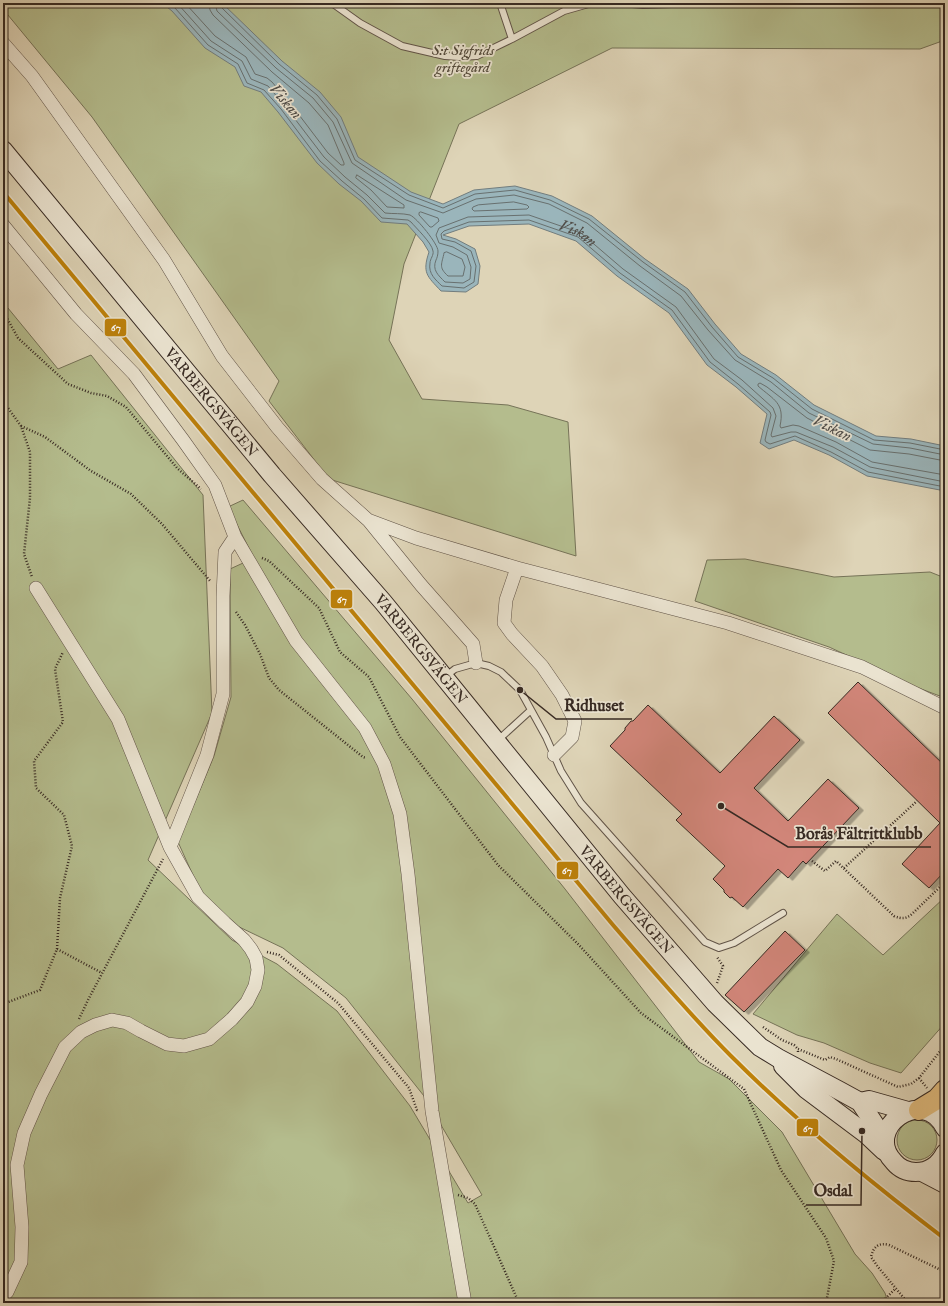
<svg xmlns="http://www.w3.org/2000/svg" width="948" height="1306" font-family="'IM FELL English',serif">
<defs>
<filter id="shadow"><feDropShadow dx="4.5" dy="2.5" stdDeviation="0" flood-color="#0004"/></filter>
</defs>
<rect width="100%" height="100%" fill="#ded4b7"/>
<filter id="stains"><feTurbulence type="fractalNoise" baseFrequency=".005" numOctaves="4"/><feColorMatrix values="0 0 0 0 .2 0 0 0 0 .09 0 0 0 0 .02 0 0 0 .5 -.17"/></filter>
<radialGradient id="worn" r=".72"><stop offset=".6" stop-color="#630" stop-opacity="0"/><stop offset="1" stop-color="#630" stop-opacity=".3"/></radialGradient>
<path fill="#b4bc8d" stroke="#767358" d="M3 3H945V40L920 49 612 48 459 124 404 264 389 340 422 399 508 405 568 422 576 556 329 479 269 401 279 381 92 117 3 9Z
M3 302 58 369 91 355 203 495 212 713 148 860 232 940 277 964 337 1011 410 1106 468 1203 482 1195 424 1096 346 998 283 948 233 924 201 893 178 842 214 756 231 697 230 569 254 558 228 507 243 500 412 699 565 889 699 1062 729 1079 782 1132 855 1254 872 1273 885 1293 888 1303H3Z
M745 559 834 577 930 572 945 578V698L916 687 829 647 695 601 707 560Z
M945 897V1023L901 1073 870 1063 824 1043 797 1035 753 1014 837 914 883 955Z
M897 1140a20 20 0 1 1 40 0a20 20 0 1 1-40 0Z"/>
<path fill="#9ab5bb" stroke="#727d7e" d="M162 3H222L282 61 320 92 341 117 358 157 411 192 443 204 474 190 515 186 552 196 592 216 645 259 688 289 715 324 741 354 776 375 814 405 876 436 911 439 945 446V491L867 476 829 455 794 440 769 449 760 443 767 414 736 387 707 365 669 313 617 276 576 241 529 224 469 226 443 235 456 239 475 249 480 266 478 284 466 292 441 291C427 276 422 273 429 252L423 242 407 224 381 222 361 201 339 184 317 163 278 112 261 92 244 86 235 67 205 48 172 11Z"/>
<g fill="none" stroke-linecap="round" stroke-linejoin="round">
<g stroke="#68706f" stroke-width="1">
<path d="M169 3 175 8 208 45 238 64 247 83 264 90 281 109 320 161 342 181 364 199 382 218 408 220 411 222C416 228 432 243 433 251 434 255 430 259 430 263 428 274 436 280 442 286L464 288 474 282 476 266 471 251 455 242 442 239 441 234 444 231 469 222 529 220 578 237 620 273 672 310 710 362 738 384 770 412 771 415 765 440 766 442 770 444 795 436 831 452 868 472 945 487"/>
<path id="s1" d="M177 3 211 41 242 61 251 79 268 86 285 106 324 157 345 177 367 195 385 213C393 214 402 213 410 215 417 218 438 244 438 251 438 255 437 258 436 260 432 270 438 275 445 282L463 283 470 279 471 267 467 255 453 247 439 243 436 235 439 228 468 217 529 215 581 233 623 269 676 307 714 359 742 380 773 408 776 416 771 435 772 437 791 432H796L833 447 870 467 945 482"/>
<path d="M185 3 215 36 246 57 255 74 267 78 272 82 290 103 328 153 341 165H344V163L328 125 309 103 272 72 213 15 210 10 209 3"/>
<path d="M215 3 217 11 276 68 313 98 333 122 352 163 406 200 443 213 476 199 514 195 549 204 587 223 640 266 681 296 708 330 735 360 771 382 809 413 873 444 910 448 945 455"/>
<path d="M220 3 221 7 279 64 317 95 337 119 355 160 409 195 443 208 475 194 515 190 550 200 589 219 643 262 685 292 712 327 738 357 773 378 812 409 874 440 910 443 945 450"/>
<path d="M357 175 404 205V208L387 207 371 190 356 178Z"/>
<path d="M514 202 527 205 529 207 527 209 474 211 472 209 473 207 478 205Z"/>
<path d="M421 212 438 218 439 221 432 227H430L419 215V213Z"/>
<path d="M447 252 462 259 465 267 463 276H448C438 267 442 264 444 253Z"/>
<path d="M945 461 909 454 870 450 807 418 767 387 760 383 758 384V386C774 400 785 403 780 426L781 428 793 425 799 426 836 442 872 462 945 475"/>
</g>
</g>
<path fill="#d2867a" stroke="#372a23" filter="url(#shadow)" d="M858 682 945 766V871L929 888 902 864 940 823 828 713Z
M648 705 720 773 774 716 800 740 754 788 788 821 828 779 859 808 806 864 803 861 788 878 778 869 743 907 732 897 730 898 724 892V890L713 879 725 866 676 820 682 814 610 746 625 730V728L631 721H633Z
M785 931 805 950 744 1012 725 995Z"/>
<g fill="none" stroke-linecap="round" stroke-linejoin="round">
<defs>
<path id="lane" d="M332 3 360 23 402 46 445 56 459 57 477 56 512 39 564 11 592 3
M500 3 512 39
M622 3 643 5 700 3
M3 242 9 233
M446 676 455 669 476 663 489 666 501 672 520 690 546 737 561 771 581 803 705 942 719 948 734 943 783 913
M497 741 531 710"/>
<path id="street" d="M3 43 32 76 164 260 222 356 277 427 322 479 368 520 416 538 517 568
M3 225 76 314 134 374 183 440 215 485 235 537 296 641 365 728 384 764 400 814 408 874 432 1111 465 1303
M369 521 421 585 473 644 476 663
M36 588 118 719 170 847
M554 755 572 737 575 721 562 695 542 666 512 634 504 623 506 600 517 568 728 623 862 667 945 708
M3 1296 7 1292 21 1262 22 1227 17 1165 24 1133 41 1094 65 1047 81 1032 95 1025 112 1020 127 1023 141 1031 167 1044 184 1046 209 1039 232 1019 247 1002 255 986 258 970 256 958 251 949 244 940 225 923 198 897 170 847 207 755 223 694V596L225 552 235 537"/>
<g id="secondary">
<path id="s2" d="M3 150 272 475 383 602 622 896 715 1003 760 1047 778 1058 840 1091 860 1102 885 1140"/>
<path d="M783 1066 806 1089 866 1134 884 1151"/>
<path d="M860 1102 869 1100 908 1111"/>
<path d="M945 1128C923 1084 862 1129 894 1162 899 1168 907 1172 916 1172 929 1172 939 1165 945 1153"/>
<path d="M922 1172 945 1184"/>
</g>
<path id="primary" d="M919 1110 937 1099 945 1090"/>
</defs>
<use href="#lane" stroke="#615448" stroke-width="8"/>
<use href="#street" stroke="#615448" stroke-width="14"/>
<use href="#secondary" stroke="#372a23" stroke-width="20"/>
<use href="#primary" stroke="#372a23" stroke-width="22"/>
<path stroke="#372a23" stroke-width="2.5" stroke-dasharray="1 2" stroke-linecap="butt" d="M3 311 18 338 68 384 91 393 107 396 126 407 177 468 201 489
M3 401 21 426 30 452V498L24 554 32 577
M21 426 45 437 91 471 131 494 162 524 211 582
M262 558 269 561 319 608 340 652 369 677 400 737 498 865 579 945 641 1013 744 1089 781 1170 826 1238 834 1261 826 1303
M236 612 245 625 260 654 269 678 279 690 363 757 366 758
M812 861 825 871 836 861 894 916C902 919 906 919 912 914L945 882
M844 868 917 801
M57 949 60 898 72 846 64 815 36 788 34 761 63 722 55 669 63 652
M267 952 279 955 338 1003 409 1088 417 1110H419
M717 983 723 966 717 957
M3 1004 40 990 57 949 102 973
M79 1019 89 998 163 859
M763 1027 782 1040 794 1045 798 1049
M798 1052V1049L825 1060 830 1057 836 1059 898 1087 911 1084 919 1078 945 1045
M919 1078 927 1088
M458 1195 468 1198 475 1204 519 1303
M881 1303 895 1289
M908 1303 878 1267 871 1257C873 1247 879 1242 889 1245L945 1272"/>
<use href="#lane" stroke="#eae3d0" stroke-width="6"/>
<use href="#street" stroke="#eae3d0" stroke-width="13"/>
<use href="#secondary" stroke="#eae3d0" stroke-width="18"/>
<use href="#primary" stroke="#dfba7c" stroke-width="20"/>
<defs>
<path id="rail-1" d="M3 192 613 925C651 969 689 1014 731 1056 797 1122 870 1182 945 1239"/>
</defs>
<use href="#rail-1" stroke="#eae3d0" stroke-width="7"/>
<use href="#rail-1" stroke="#bd810a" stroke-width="4"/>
</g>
<g text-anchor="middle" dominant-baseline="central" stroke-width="3.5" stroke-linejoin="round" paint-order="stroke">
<g font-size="15" font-style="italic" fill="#504738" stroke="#eae3d0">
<text x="463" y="50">S:t Sigfrids<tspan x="463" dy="17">griftegård</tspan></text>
</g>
<g font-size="15" fill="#372a23" stroke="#eae3d0">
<text stroke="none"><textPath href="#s2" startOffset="327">VARBERGSVÄGEN</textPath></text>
<text stroke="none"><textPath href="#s2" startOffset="651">VARBERGSVÄGEN</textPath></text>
<text stroke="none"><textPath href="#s2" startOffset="975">VARBERGSVÄGEN</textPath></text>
</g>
<g font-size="16" font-style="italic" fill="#504d49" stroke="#eae3d0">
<text transform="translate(285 102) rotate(49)">Viskan</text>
<text stroke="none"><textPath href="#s1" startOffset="648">Viskan</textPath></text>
<text transform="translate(832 429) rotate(26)">Viskan</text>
</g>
</g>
<path fill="none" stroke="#372a23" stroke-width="1.5" d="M520 690L556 719H632M721 806L788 847H931M862 1131L861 1205H806"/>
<g fill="#372a23" stroke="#eae3d0" stroke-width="1.5">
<circle cx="520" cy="690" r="4"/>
<circle cx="721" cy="806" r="4"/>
<circle cx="862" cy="1131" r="4"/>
</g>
<g font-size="16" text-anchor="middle" font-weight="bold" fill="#372a23" stroke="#eae3d0" stroke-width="3.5" stroke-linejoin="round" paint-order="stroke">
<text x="594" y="711">Ridhuset</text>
<text x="859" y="839">Borås Fältrittklubb</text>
<text x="833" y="1196">Osdal</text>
</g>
<g stroke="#eae3d0" stroke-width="1.5">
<rect x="104" y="318" width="23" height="19" rx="4" fill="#bd810a"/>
<rect x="330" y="589" width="23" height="20" rx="4" fill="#bd810a"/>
<rect x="556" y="861" width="23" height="19" rx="4" fill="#bd810a"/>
<rect x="796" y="1118" width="23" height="19" rx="4" fill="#bd810a"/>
</g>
<g font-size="11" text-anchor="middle" font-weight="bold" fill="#fff">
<text x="116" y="331">67</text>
<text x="342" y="603">67</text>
<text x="567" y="874">67</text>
<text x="808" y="1132">67</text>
</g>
<rect width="948" height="1306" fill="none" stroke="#ded4b7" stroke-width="16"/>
<rect x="4" y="4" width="940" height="1298" fill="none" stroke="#372a23" stroke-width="2"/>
<rect x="8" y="8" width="932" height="1290" fill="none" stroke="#372a23"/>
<rect width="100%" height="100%" filter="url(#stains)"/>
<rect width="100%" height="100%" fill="url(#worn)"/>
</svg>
